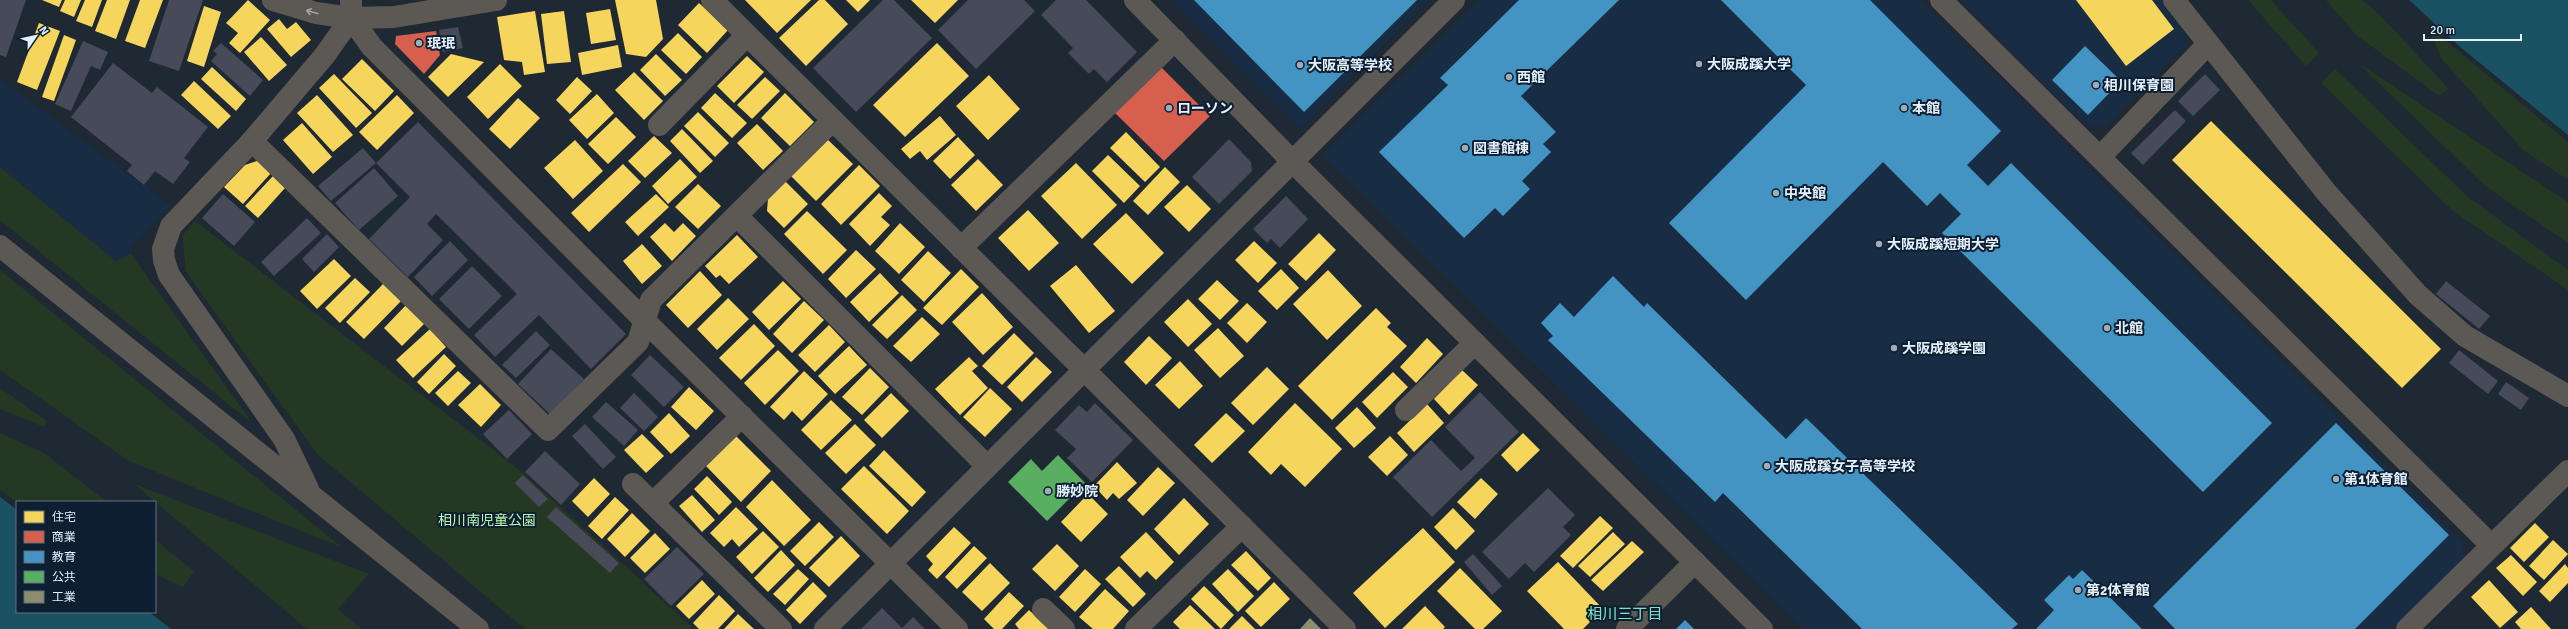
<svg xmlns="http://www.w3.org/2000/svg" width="2568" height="629" font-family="Signika,'Noto Sans JP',sans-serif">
<rect width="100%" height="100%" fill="#1f2933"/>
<path fill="#182d43" d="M1171 0H1429L1300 129Z
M1479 0H1920L2462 541 2465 558 2392 629H1803L1323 155Z
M1960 0H2163L2185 28V46L2104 128 2084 124Z
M0 79 171 206 133 245 131 254 116 261 0 167Z"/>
<path fill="#243823" d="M2248 0H2271L2319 53 2306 66Z
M2326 0H2362L2380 15 2449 89 2439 96 2356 35Z
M2428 26 2568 142V180L2523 150 2441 58Z
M2357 62 2568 202V243L2484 185Z
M2335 69 2468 197 2568 270V290L2453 211 2321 83Z
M0 167 116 261 131 254 253 424 0 220Z
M195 221 522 472 694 629H525L317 454 186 272 182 236Z
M0 270 343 548 129 461 0 370Z
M0 388 47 421 44 427 0 409Z
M0 433 44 453 107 502H17L0 490Z
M134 484 369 574 338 609 361 629H307Z
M155 540 194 571 183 587 155 574Z"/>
<path fill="#1a5163" d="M2409 0H2568V135L2459 46Z
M0 497 17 510V612H149L171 629H0Z"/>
<path fill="#f6d55c" d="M42 0H62L59 7Z
M65 0H81L74 17 60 11Z
M85 0H102L92 27 76 21Z
M107 0H130L116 39 95 31Z
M140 0H163L145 48 125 41Z
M248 0 270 20 240 53 229 43 238 33 226 23Z
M615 0H656L663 39 646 57 626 54Z
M745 0H811L777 33Z
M819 0H825L848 24 806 66 779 38Z
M846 0H870L858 12Z
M911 0H958L935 23Z
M2076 0H2152L2174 29 2126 66Z
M699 3 728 30 707 53 678 25Z
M204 6 221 12 204 67 187 61Z
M610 9 616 40 591 44 586 13Z
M535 11 545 72 524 75 522 62 504 60 497 17Z
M564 11 571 62 547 64 541 14Z
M279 19 287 29 296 22 311 40 291 57 267 29Z
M39 23 60 31 37 90 17 82Z
M678 33 702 57 686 74 661 50Z
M64 35 76 40 54 101 42 97Z
M261 37 287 65 269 81 244 52Z
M937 43 969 76 905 137 873 105Z
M618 45 622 67 582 75 578 53Z
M451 54 484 62 448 97 428 77Z
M656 54 682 80 665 96 640 70Z
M747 56 764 72 734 103 717 86Z
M362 59 394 91 375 111 342 79Z
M500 64 522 86 488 119 467 97Z
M212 67 246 99 236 111 201 79Z
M634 72 663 101 644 120 615 90Z
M334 74 372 113 356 128 319 88Z
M989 75 1020 109 988 140 956 106Z
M577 77 592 91 570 114 556 100Z
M765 77 780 91 752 119 737 105Z
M194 81 231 116 218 129 181 95Z
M715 93 747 123 732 138 701 108Z
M785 93 814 122 790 146 761 118Z
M597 94 614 113 587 139 569 120Z
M317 95 353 135 333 152 297 113Z
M397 95 414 113 377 150 359 132Z
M518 98 540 118 510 149 489 129Z
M698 112 729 143 715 157 684 126Z
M940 116 956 135 927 160 920 151 910 159 901 149Z
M616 117 636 137 608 164 588 144Z
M2211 121 2441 349 2402 388 2172 160Z
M302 123 332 157 313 174 283 140Z
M757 124 783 151 763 170 737 143Z
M682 129 713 161 700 173 670 141Z
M1126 132 1160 167 1145 182 1110 148Z
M654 136 672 153 645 178 628 161Z
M825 137 853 164 816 201 789 174Z
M958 137 975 155 950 179 933 161Z
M575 140 603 171 573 199 544 168Z
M1108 155 1140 186 1124 203 1092 171Z
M680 159 697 177 668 204 652 186Z
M978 159 1003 185 976 211 951 185Z
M260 160 272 172 243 204 224 187 245 165Z
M1076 163 1117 205 1082 239 1041 196Z
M623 164 641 182 589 232 571 213Z
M859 165 880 186 841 225 821 204Z
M1165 167 1180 182 1148 215 1133 201Z
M273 176 285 188 258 218 245 206Z
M785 181 808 204 784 228 767 211 768 198Z
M698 184 721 206 698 229 675 207Z
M1187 185 1211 209 1189 232 1164 207Z
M879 193 892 206 881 217 890 225 870 246 849 224Z
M656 194 669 207 638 236 625 222Z
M1028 210 1059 243 1029 271 998 238Z
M807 211 847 250 823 274 784 234Z
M1126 213 1164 253 1132 284 1093 244Z
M665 223 674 232 683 223 696 236 672 261 650 237Z
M900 223 925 247 899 274 875 251Z
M1319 233 1336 250 1306 281 1288 264Z
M737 235 758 257 729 284 720 275 716 278 705 266Z
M1254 241 1277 263 1258 283 1235 260Z
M642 244 662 266 642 284 623 261Z
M856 250 876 269 846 298 828 279Z
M928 251 951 273 924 302 901 280Z
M334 259 351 276 317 309 300 291Z
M1076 265 1115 311 1089 333 1050 286Z
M961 269 979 287 942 325 923 308Z
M1281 269 1299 288 1277 310 1258 291Z
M1328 270 1362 306 1327 340 1293 304Z
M700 271 722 295 688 328 666 305Z
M880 273 899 293 869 322 850 302Z
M355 278 370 292 340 323 325 308Z
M1217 280 1239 301 1220 320 1198 299Z
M783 281 801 299 769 330 752 312Z
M384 283 401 301 364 339 346 322Z
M982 293 1013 327 983 355 952 322Z
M902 295 917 310 887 339 872 325Z
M728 298 749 319 717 350 697 329Z
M1188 299 1212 324 1188 347 1164 322Z
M804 301 824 320 792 353 773 334Z
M1247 303 1267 322 1247 343 1227 323Z
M407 304 426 322 402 346 384 328Z
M1376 308 1391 323 1387 327 1407 346 1332 420 1298 386Z
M922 317 940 334 911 362 893 346Z
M754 324 775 346 741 380 719 358Z
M829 325 845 342 815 372 798 355Z
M1218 328 1244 356 1220 378 1194 350Z
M430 329 446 347 413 378 396 360Z
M1014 333 1034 353 1002 385 982 366Z
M1149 336 1172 358 1146 385 1124 362Z
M1427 338 1443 354 1416 383 1400 367Z
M849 346 867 365 835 394 818 376Z
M778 350 799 371 765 405 744 383Z
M444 354 456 366 429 394 417 382Z
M969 357 978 366 972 371 988 388 960 415 935 389Z
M1036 357 1052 372 1022 402 1007 387Z
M1180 361 1203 386 1179 409 1155 385Z
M1267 367 1289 389 1253 425 1231 403Z
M870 368 889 387 862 415 842 397Z
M1462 370 1478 385 1449 415 1434 399Z
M458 371 471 383 448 406 435 393Z
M804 371 828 394 802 421 792 411 784 420 770 407Z
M1393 372 1408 387 1377 418 1362 402Z
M480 384 501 405 481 427 458 405Z
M689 387 714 411 696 430 671 407Z
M990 388 1012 409 985 437 963 417Z
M891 393 909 411 882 438 864 420Z
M831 400 852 420 821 450 801 430Z
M1295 403 1342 449 1305 487 1281 464 1271 475 1248 452Z
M1427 404 1444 423 1414 452 1397 433Z
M1357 407 1376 428 1354 448 1335 428Z
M669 413 690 436 671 454 650 432Z
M1226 413 1245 431 1212 463 1194 445Z
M855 424 876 445 846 474 825 453Z
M1523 433 1540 450 1517 472 1501 455Z
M642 434 664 456 646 473 624 450Z
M736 436 771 471 741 502 706 466Z
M1390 436 1408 455 1387 476 1368 457Z
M884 450 926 492 912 507 869 466Z
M1117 462 1137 483 1119 499 1113 493 1107 500 1094 486Z
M864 466 909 511 887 534 841 489Z
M1158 467 1175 483 1143 516 1127 500Z
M707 476 732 502 719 515 694 489Z
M594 478 610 494 588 517 572 501Z
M1481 478 1498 494 1475 519 1457 502Z
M772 480 811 520 784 546 746 507Z
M1088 494 1108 514 1081 542 1061 522Z
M692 495 715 520 702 532 679 506Z
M615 497 629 510 602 539 588 526Z
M1184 498 1209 524 1179 555 1154 529Z
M736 507 758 529 739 547 732 539 724 547 710 533Z
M1453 508 1475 531 1456 550 1434 527Z
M632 513 650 531 625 557 607 539Z
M1600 516 1613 528 1573 568 1560 556Z
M819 522 834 537 805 566 790 551Z
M2535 523 2549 537 2524 562 2510 548Z
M954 527 971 543 937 579 928 570 933 564 926 556Z
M1423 528 1455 562 1385 628 1353 593Z
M763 531 779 547 752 574 736 557Z
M1146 532 1174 562 1156 580 1147 571 1140 578 1120 557Z
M1613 532 1625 544 1590 577 1578 566Z
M655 533 670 549 645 573 630 558Z
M841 536 860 556 829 587 809 568Z
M2553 540 2568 554 2544 580 2529 566Z
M1632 541 1644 552 1603 591 1591 580Z
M1057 544 1079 566 1055 591 1032 569Z
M974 546 987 558 957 589 945 577Z
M781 550 795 565 768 592 754 578Z
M1246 551 1271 578 1258 591 1231 565Z
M2511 555 2537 582 2523 596 2496 568Z
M1558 562 1603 609 1583 629H1564L1527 591Z
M990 563 1010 583 982 611 962 592Z
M2565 564 2568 568V583L2550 602 2539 591Z
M1119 566 1146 594 1133 607 1105 579Z
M1460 568 1502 611 1483 629H1475L1437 591Z
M798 569 809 579 785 605 773 594Z
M1085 569 1101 584 1075 612 1059 597Z
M1228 569 1254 596 1238 612 1212 584Z
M702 580 715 594 689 619 676 606Z
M2489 580 2518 612 2500 628 2471 597Z
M813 582 827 596 800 624 786 610Z
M1274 582 1290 599 1261 627 1245 611Z
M1204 586 1234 615 1221 629 1191 599Z
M1105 589 1129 611 1113 629H1093L1079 617Z
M1009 592 1024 606 1002 629H994L984 619Z
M719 595 735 611 718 629H699L693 623Z
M1190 605 1215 629H1180L1173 622Z
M1425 606 1445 627 1443 629H1402Z
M2531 607 2551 629H2521L2515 622Z
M1029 610 1049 629H1019L1015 624Z
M738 614 754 629H724Z
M1242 616 1255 629H1229Z"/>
<path fill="#d6604d" d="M436 31 440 55 424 74 395 44 396 36Z
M1161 67 1210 116 1164 161 1115 113Z"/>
<path fill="#4393c3" d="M1194 0H1417L1304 112Z
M1519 0H1619L1521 96 1556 132 1543 144 1551 152 1522 181 1530 189 1503 216 1495 208 1464 238 1379 152 1448 85 1440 78Z
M1721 0H1870L2001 131 1967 165 1988 186 2011 163 2272 423 2203 492 1942 233 1961 214 1940 193 1927 206 1883 162 1746 300 1669 223 1806 85Z
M2085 46 2121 81 2088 115 2052 80Z
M1613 276 1644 307 1647 303 1786 439 1806 418 2018 624 2012 629H1862L1723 493 1715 502 1548 340 1553 336 1541 323 1560 303 1574 317Z
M2336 423 2449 535 2355 629H2175L2153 606Z
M2082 570 2142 629H2036L2054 610 2044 600 2069 575 2073 579Z
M1685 620 1694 629H1676Z"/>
<path fill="#5aae61" d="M1058 455 1085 483 1047 521 1008 482 1031 459 1042 471Z"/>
<path fill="#8c8c6e" d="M1310 618 1321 629H1300Z"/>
<path fill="#474a58" d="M0 0H26L6 57 0 55Z
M169 0H203L179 71 149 61Z
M883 0H894L932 38 856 112 813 68Z
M968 0H1024L1035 11 976 69 938 30Z
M1056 0H1086L1137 52 1107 82 1094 69 1089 74 1068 53 1073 48 1041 15Z
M458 27 463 48 443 52 439 30Z
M83 41 108 52 100 70 91 66 71 111 55 104Z
M221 43 263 80 250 96 211 61 217 54 213 51Z
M113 63 152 93 157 87 208 127 184 158 190 162 173 184 155 171 144 185 127 171 132 165 71 117Z
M2205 74 2220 90 2193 116 2178 101Z
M2175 110 2186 121 2143 165 2131 153Z
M418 122 626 334 591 369 539 315 495 357 474 335 517 294 436 214 427 224 443 240 408 277 369 239 410 197 376 163Z
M1229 139 1251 162 1252 171 1219 204 1192 177Z
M363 148 376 163 331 201 318 186Z
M374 168 398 196 359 230 335 203Z
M223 194 255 222 234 246 202 218Z
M1286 196 1308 219 1280 248 1271 239 1267 243 1253 229Z
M307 218 321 233 274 276 261 262Z
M327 234 339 247 314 272 302 259Z
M450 241 468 260 432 296 414 277Z
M472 266 502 296 469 329 439 299Z
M2446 281 2490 316 2479 329 2436 294Z
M536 331 550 345 516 378 502 365Z
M551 349 584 379 551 415 518 384Z
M2459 350 2498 381 2488 394 2449 363Z
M650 355 684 387 664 407 631 375Z
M2506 382 2529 398 2521 410 2498 394Z
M1480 392 1519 432 1432 517 1393 477 1431 440 1461 471 1475 458 1445 427Z
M634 393 658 417 644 431 620 408Z
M606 402 638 430 624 446 592 417Z
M1095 403 1133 440 1092 482 1067 458 1076 449 1055 430 1079 405 1087 412Z
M509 410 532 434 507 459 483 434Z
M585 424 616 457 603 469 572 436Z
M545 451 580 484 561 505 525 472Z
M523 475 548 499 539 507 515 483Z
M1548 488 1575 515 1563 527 1571 535 1534 572 1525 563 1509 579 1482 552Z
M556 507 619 563 610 573 547 517Z
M677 547 704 574 671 606 644 579Z
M1473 554 1502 586 1492 595 1464 562Z
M882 608 902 628 913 617 925 629H861Z"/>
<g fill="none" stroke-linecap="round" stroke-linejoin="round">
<path stroke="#5c5853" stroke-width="22" d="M273 0 316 13 351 18 372 47 644 320 957 629
M712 0 1345 629
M1941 0 2491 545
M2174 0 2326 192 2418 295 2465 336 2568 396
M659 125 747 35
M252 141 548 430 638 342 651 300 833 120
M2100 157 2208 44
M737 216 987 466
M961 248 1175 40
M1406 410 1475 343
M633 484 781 629
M653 503 742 416
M1043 609 1064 629
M1136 629 1242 526
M1627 629 1695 562
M2407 629 2568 471"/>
<path stroke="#5c5853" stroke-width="22" d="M1135 0 1293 162 1762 629
M351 18 394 17 496 0
M0 246 478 629
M308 489 284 439 169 275 164 260 163 249 171 226 252 141 325 55 351 18V0
M825 629 1454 0"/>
</g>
<defs><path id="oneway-shaft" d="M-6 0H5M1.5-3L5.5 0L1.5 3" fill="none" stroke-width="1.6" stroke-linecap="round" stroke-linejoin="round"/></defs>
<use stroke="#a0a4a8" href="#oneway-shaft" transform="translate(312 12) rotate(-165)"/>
<g fill="#a0abb7" stroke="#0d1f31" stroke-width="1.5">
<circle cx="419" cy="43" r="4"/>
<circle cx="1699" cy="64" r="4"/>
<circle cx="1300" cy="65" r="4"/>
<circle cx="1509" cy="77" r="4"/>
<circle cx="2096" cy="85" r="4"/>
<circle cx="1169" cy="108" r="4"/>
<circle cx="1904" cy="108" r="4"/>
<circle cx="1465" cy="148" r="4"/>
<circle cx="1776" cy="193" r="4"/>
<circle cx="1879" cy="244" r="4"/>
<circle cx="2107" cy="328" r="4"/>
<circle cx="1894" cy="348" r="4"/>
<circle cx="1767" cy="466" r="4"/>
<circle cx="2336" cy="479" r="4"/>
<circle cx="1048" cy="491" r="4"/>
<circle cx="2078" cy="590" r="4"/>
</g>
<g text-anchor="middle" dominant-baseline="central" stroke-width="4" stroke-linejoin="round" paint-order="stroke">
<g font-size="14" font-weight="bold" fill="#e5f1fe" stroke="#0d1f31" text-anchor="start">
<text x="427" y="43">珉珉</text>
<text x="1707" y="64">大阪成蹊大学</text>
<text x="1308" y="65">大阪高等学校</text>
<text x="1517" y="77">西館</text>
<text x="2104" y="85">相川保育園</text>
<text x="1177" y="108">ローソン</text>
<text x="1912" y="108">本館</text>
<text x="1473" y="148">図書館棟</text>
<text x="1784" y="193">中央館</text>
<text x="1887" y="244">大阪成蹊短期大学</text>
<text x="2115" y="328">北館</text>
<text x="1902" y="348">大阪成蹊学園</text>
<text x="1775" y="466">大阪成蹊女子高等学校</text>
<text x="2344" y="479">第1体育館</text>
<text x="1056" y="491">勝妙院</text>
<text x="2086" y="590">第2体育館</text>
</g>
<g font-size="14" fill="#bcf7ae" stroke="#0d1f31">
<text x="487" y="520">相川南児童公園</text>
</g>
<g font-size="15" fill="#80e1c6" stroke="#0d1f31">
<text x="1625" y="614">相川三丁目</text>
</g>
</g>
<rect x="16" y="501" width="140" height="112" fill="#0d1f31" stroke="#637383"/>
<rect x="24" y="511" width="20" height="12" fill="#f6d55c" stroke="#637383"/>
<text x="52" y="521" font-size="12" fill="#e5f1fe">住宅</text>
<rect x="24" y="531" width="20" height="12" fill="#d6604d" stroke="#637383"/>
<text x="52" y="541" font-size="12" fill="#e5f1fe">商業</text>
<rect x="24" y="551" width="20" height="12" fill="#4393c3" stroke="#637383"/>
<text x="52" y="561" font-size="12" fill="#e5f1fe">教育</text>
<rect x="24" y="571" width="20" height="12" fill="#5aae61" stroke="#637383"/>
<text x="52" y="581" font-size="12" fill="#e5f1fe">公共</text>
<rect x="24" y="591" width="20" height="12" fill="#8c8c6e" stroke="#637383"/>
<text x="52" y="601" font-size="12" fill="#e5f1fe">工業</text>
<g transform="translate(36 36) rotate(56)" stroke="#0d1f31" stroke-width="3" paint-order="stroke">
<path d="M0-3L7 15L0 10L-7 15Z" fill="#e5f1fe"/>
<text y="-6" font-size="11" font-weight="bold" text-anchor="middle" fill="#e5f1fe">N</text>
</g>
<path d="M2424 34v6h97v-6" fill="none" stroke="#e5f1fe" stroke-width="2"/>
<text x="2430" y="34" font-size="12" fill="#e5f1fe" stroke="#0d1f31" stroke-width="3" paint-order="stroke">20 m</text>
</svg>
